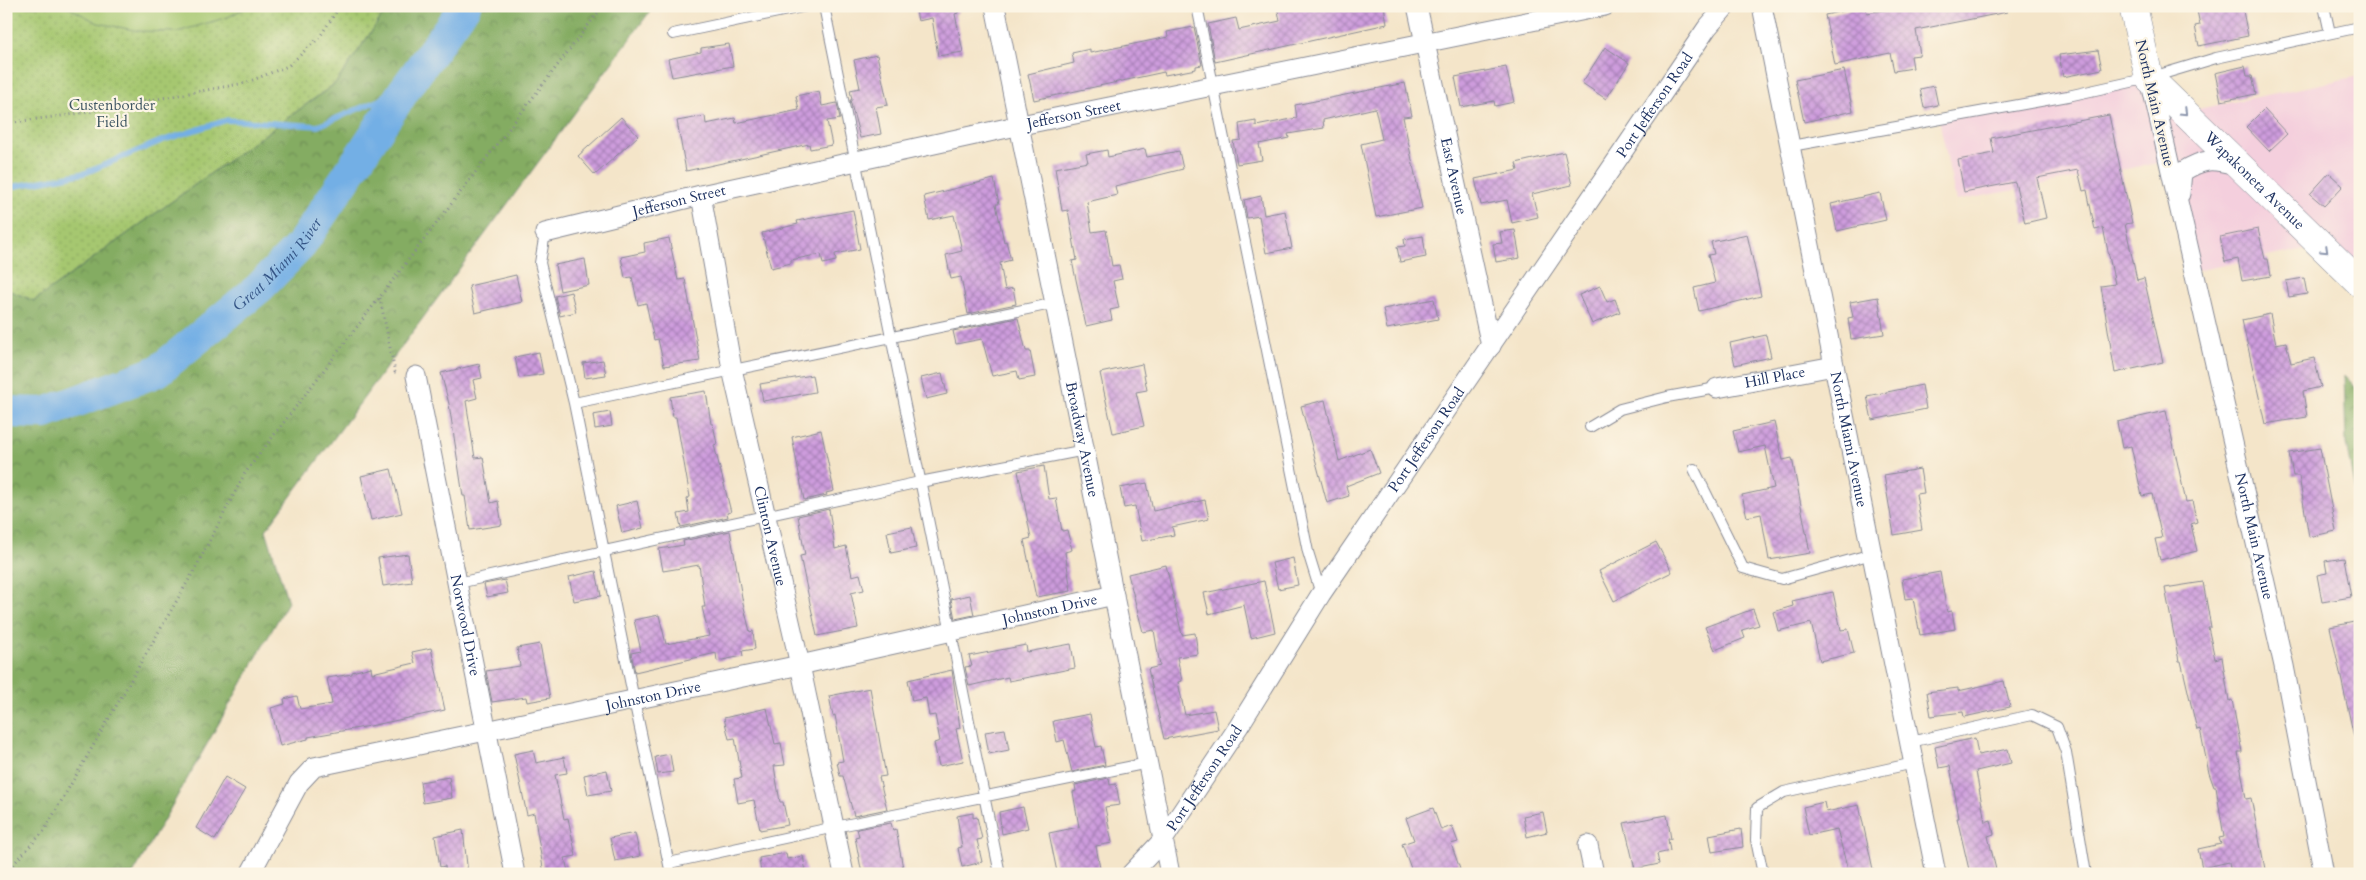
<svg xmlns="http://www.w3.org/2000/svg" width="2366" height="880" font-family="Cardo,serif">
<defs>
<pattern id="grass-dots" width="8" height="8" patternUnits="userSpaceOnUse" patternTransform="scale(1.25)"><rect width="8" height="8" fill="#a6c770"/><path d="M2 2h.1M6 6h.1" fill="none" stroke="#8eab63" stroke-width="1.8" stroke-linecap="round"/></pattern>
<pattern id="forest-crowns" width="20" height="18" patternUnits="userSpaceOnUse" patternTransform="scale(1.25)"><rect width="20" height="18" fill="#84ac62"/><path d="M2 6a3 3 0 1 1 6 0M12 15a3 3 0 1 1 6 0" fill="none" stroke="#6b8c54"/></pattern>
<pattern id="building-cross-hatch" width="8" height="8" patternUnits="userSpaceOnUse" patternTransform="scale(1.25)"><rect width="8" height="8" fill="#ce9cdd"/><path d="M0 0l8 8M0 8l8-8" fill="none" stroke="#a680b6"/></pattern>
</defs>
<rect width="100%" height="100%" fill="#fcf5e5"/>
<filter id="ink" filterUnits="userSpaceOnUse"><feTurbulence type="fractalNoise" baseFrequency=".02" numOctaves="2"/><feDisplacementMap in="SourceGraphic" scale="10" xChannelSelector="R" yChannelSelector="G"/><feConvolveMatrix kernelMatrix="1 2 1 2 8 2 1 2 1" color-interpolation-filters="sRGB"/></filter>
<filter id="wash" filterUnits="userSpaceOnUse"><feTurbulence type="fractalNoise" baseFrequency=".0096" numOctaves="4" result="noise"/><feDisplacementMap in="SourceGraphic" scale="20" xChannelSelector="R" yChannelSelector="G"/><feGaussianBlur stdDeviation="1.12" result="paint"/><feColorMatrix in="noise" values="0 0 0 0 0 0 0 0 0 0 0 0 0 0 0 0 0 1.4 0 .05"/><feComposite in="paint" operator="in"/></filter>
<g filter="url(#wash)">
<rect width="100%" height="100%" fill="#f4e5c9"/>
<path fill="#f4cfdd" d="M2359 76 2360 283 2322 246 2195 271 2168 161 1956 201 1939 119 2149 78 2184 112Z"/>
<path fill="url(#grass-dots)" stroke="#607b67" d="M6 6H389L336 83 34 301 6 289Z"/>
<path fill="url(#forest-crowns)" stroke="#506e60" d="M389 6H654L266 530 288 602 133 874H6V289L34 301 336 83Z
M2344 375 2360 392V518L2346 444Z"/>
<path fill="#a6c770" stroke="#607b67" d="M66 6H249L228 17 177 32 139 31 98 23Z"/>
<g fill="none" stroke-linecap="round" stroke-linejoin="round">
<path stroke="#73afe5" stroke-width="5.5" d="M6 188 85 173 161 141 227 120 318 126 405 89"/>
<path stroke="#73afe5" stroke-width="32" id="s1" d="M6 412 45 413 158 371 259 288 301 245 405 89 465 6"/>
</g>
<g id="blocks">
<path fill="url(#building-cross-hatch)" d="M915 6H958V13L955 14 963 52 938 56 932 18 918 21Z
M1277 6H1384L1387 24 1215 62 1208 24 1236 18 1239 30 1280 21Z
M1865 6 1867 13 1905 6H2006L2007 12 1916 30 1920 55 1911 56 1913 68 1894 71 1890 53 1835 65 1825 15Z
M2196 6H2242L2248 36 2199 46 2195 26 2200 25Z
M1194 27 1202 65 1196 66V69L1165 75 1164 72 1034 100 1028 74 1074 63 1072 53 1090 49V53L1168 37 1167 32Z
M729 44 733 66 672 77 668 59 701 52V48Z
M1605 47 1629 63 1606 99 1582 83Z
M2098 50 2102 69 2063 77 2059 55Z
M877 55 888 105 876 107 881 134 860 138 850 100H852L850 90 860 88 854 60Z
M2245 66 2247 76H2252L2256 94 2221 101 2215 73Z
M1506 67 1514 102 1495 106 1494 101 1461 107 1455 77Z
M1844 70 1853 111 1804 122 1795 80Z
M1405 83 1412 116 1403 117 1422 208 1376 217 1361 144 1382 139 1375 108 1323 120 1324 128 1288 134 1289 138 1259 144 1262 160 1237 164 1233 141 1241 140 1239 124 1256 121V126L1297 118 1295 105Z
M1934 86 1938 105 1924 108 1920 89Z
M819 91 822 106 837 103 840 119 827 121 832 145 810 149 809 144 686 171 677 121 705 116 706 124 735 118 736 123 799 110 796 96Z
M2264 109 2287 134 2269 151 2246 127Z
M2109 115 2132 223 2125 224 2137 280 2144 278 2163 362 2115 373 2101 286 2115 284 2103 228 2095 230 2087 190 2083 191 2078 170 2037 178 2046 218 2025 223 2015 182 1964 192 1958 160 1994 153 1991 138Z
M621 117 638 136 595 175 578 156Z
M1145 149 1147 157 1179 151 1183 169 1115 186 1117 195 1087 202 1092 232 1106 230 1112 266 1119 265 1122 279 1113 281 1119 308 1110 310 1112 320 1086 326 1072 261 1077 260 1068 210 1062 211 1055 168 1088 162 1086 154 1107 150 1108 157Z
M1564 152 1572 185 1532 194 1538 217 1512 223 1507 200 1481 205 1475 179 1518 170 1516 163Z
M2329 173 2343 186 2324 206 2310 194Z
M994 179 999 204H996L1004 242 1006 241 1011 260 1000 263 1005 290 1013 288 1016 304 968 314 961 277 951 279 946 255 962 251 954 215 929 220 924 196Z
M1880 193 1886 220 1837 231 1831 204Z
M1261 196 1264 215 1285 211 1292 248 1266 253 1259 216 1247 218 1244 200Z
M853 210 860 249 835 254 836 261 823 264 821 254 791 260V263L771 268 762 233 798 224 797 221Z
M2258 229 2265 259H2268L2271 276 2242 281 2238 259 2225 262 2220 237Z
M1515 230 1520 258 1496 262 1493 244 1502 243 1500 232Z
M1747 234 1761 296 1699 311 1694 288 1715 283 1708 255 1714 254 1711 242Z
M1423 236 1426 257 1400 262 1397 247 1405 246 1404 239Z
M669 238 678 280 685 279 700 361 664 366 658 339 654 340 646 303 638 305 632 277 625 278 621 257 645 252 644 243Z
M585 259 589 285 560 291 555 265Z
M516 275 522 302 475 313 469 286Z
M2304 278 2307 294 2289 297 2286 281Z
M1600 286 1607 302 1615 299 1620 312 1592 324 1579 295Z
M571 292 576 312 560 316 555 296Z
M1878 297 1884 334 1851 339 1848 318 1853 317 1850 302Z
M1434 299 1438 319 1387 329 1383 309Z
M2270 314 2276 344 2286 342 2291 363 2314 358 2321 387 2303 391 2307 417 2265 424 2242 320Z
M1018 318 1026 351H1030L1035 377 1019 380 1017 371 992 376 982 339 956 344 953 331Z
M1766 335 1771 357 1735 365 1730 343Z
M539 352 543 374 519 378 515 357Z
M603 360 606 375 585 378 583 363Z
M479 364 482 378 473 380 477 398 466 401 475 458 483 457 491 503 498 501 502 525 470 530 465 496H463L449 404 441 373Z
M1142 364 1147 390 1136 392 1144 426 1113 433 1100 373Z
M942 373 947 394 926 399 921 378Z
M812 375 815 392 763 401 760 384Z
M1922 385 1926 409 1872 420 1867 396Z
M706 391 711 424H713L717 444 714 445 731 512 727 513 728 517 681 527 678 514 689 512 687 498 690 497 676 417H673L670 397Z
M1325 400 1339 461 1370 449 1379 473 1346 486 1349 496 1327 503 1301 406Z
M2166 411 2186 502 2192 501 2197 522 2191 524 2197 551 2160 560 2155 539 2162 538 2152 494 2142 496 2131 446 2122 448 2117 422Z
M610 412 612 426 595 429 593 415Z
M1774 422 1783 460 1792 458 1810 553 1769 560 1761 514 1747 517 1742 495 1774 488 1765 446 1738 452 1733 431Z
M821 430 834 491 826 493 827 495 804 500 792 437Z
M2320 448 2336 531 2309 537 2299 476H2293L2289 453Z
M1044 466 1049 499 1056 498 1062 531 1067 530 1072 550 1065 552 1071 591 1036 597 1024 540 1031 538 1018 471Z
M391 469 402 513 371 520 361 476Z
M1920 469 1924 493 1916 494 1922 530 1894 535 1884 475Z
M1147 483 1153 511 1205 500 1209 519 1172 527 1174 535 1142 541 1135 506 1124 508 1120 488Z
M637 501 643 528 622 533 616 506Z
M829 509 835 549 846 546 852 576 860 574 864 590 851 593 858 628 817 636 800 556 805 555 798 516Z
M912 527 916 548 891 553 887 532Z
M730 531 743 603 750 632 753 631 755 649 742 651 743 656 717 661 716 653 635 672 631 653 641 651 634 620 659 615 666 644 709 636 702 607H705L699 565 663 571 659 549 684 545 683 541Z
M1656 542 1672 572 1614 601 1599 571Z
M408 554 412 582 383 586 378 558Z
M1293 558 1298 585 1278 589 1272 563Z
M2344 558 2351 597 2322 602 2317 575 2327 573 2325 561Z
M1166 565 1182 635 1195 633 1198 654 1177 657 1182 681 1178 682 1185 715 1214 710 1218 729 1164 739 1148 669 1160 666 1154 630 1143 632 1128 574Z
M596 571 601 596 574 601 569 577Z
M1940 572 1947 612 1952 611 1955 629 1920 635 1913 598 1905 599 1902 579Z
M505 580 508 593 487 597 484 584Z
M1264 581 1275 632 1251 638 1244 605 1209 614 1204 593Z
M2203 582 2211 627H2208L2215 659 2222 657 2229 701 2232 700 2242 752H2238L2246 799 2251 798 2266 874H2231L2229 862 2202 868 2198 849 2221 844 2219 838 2224 837 2216 787H2214L2209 773 2200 729 2197 730 2181 661H2179L2165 588Z
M1833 592 1841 630 1848 629 1854 653 1820 661 1811 623 1778 631 1773 612 1793 606 1792 601Z
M970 595 974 615 955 619 951 599Z
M1753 609 1759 625 1742 630 1745 638 1715 650 1705 627Z
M2354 622 2360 650V736L2354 737 2330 627Z
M540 644 550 698 527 702 526 697 492 702 486 671 520 666 517 648Z
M1071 644 1075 668 1009 681 1008 677 969 686 965 667 972 666 969 656 1026 645 1027 652Z
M431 648 445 710 370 726 308 737V739L280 746 271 708 285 704 284 699 297 696 300 709 332 704 327 678 352 674V672L371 667 372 673 415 663 412 652Z
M952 670 960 728 956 729 963 761 939 766 934 743 940 741 935 715 929 716 926 698 912 701 908 680Z
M2004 681 2010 707 1964 717 1963 712 1931 716 1927 692 1958 688V691Z
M870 688 886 776 879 777 887 809 854 816 843 776H840L837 762 843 761 835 715 833 716 829 696Z
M767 708 775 744 781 743 785 765 774 766 780 802H783L788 825 760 830 754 800 738 803 734 779 742 778 735 738 729 739 724 718Z
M1090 714 1096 747 1101 746 1105 765 1072 772 1064 740 1057 742 1053 721Z
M1005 729 1009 750 989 754 985 732Z
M1975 738 1978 755 2008 749 2011 763 1976 771 1985 822 1991 820 1994 834 1988 836 1997 874H1970L1957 818H1959L1950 766 1939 768 1935 747Z
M533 750 536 763 564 757 567 773 555 775 564 819 568 818 576 856 565 858 568 872 544 874 534 813 527 815 514 754Z
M670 754 673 772 658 774 655 757Z
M607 770 611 791 588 795 584 775Z
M225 777 245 789 215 840 196 828Z
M449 777 452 798 423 803 420 782Z
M1109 778 1110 785 1116 784 1120 805 1105 807 1112 843 1096 846 1101 874 1057 872 1049 833 1079 827 1073 792 1076 791 1075 785Z
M1824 802 1826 812 1859 805 1874 874H1849L1837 829 1809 835 1803 807Z
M1023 807 1028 828 1002 834 999 812Z
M1433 808 1441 830 1452 826 1458 842 1451 844 1460 869 1445 874H1413L1402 844 1414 840 1406 818Z
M1543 812 1547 832 1527 837 1523 816Z
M973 813V818L977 817 982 839 977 840 982 862 962 867 958 848 962 847 957 816Z
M1667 815 1671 839H1668L1670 851 1657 854 1659 864 1635 869 1624 823Z
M891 823 893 830 896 829 904 874H862L855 837 859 836 857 829Z
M1741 829 1743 847 1712 852 1709 835Z
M463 830 468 874H446L445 866 440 867 435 836Z
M635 833 640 856 615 861 610 838Z
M786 853 787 859 803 856 806 872 761 874 759 858Z"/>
</g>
</g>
<g filter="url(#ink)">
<use href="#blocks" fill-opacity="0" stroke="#888a94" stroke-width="1"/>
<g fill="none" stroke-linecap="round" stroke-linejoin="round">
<defs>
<path id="service" d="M824 6 1000 874
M1197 6 1308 552 1321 594
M2324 6 2330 33
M673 34 807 6
M1791 146 2068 96 2149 78 2216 58 2360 27
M545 233 540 263 574 403 634 700 671 874
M574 403 1056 303
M1590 427 1620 409 1667 397 1717 388
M1694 469 1743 568 1782 579 1872 554
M458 583 920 482 1085 450
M1910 742 2032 715 2057 727 2066 752 2086 874
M669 863 835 827 1148 763
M1763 874 1756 840 1757 808 1784 792 1914 763"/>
<g id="minor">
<path id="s2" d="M995 6 1170 874"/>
<path id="s3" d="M1417 6 1491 346"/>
<path id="s4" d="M1762 6 1936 874"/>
<path id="s5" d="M2150 79 2284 666 2324 874"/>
<path d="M2180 194 2182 172C2204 158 2212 159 2236 165"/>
<path id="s6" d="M701 195 732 369 800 665 844 874"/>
<path id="s7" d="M545 233 701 195 1021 125 1605 6"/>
<path id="s8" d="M416 376 515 874"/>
<path id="s9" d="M1717 388 1834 366"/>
<path d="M1588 845 1594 874"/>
<path id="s10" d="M250 874 299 783 314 767 800 665 1114 595"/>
<path id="s11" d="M1131 874 1163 840 1239 726 1321 594 1707 28 1726 6"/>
</g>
<g id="primary">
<path id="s12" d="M2133 6 2149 78 2360 283"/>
</g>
</defs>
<use href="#service" stroke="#888a94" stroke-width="12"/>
<use href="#minor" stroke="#888a94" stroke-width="21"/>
<use href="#primary" stroke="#888a94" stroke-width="29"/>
<path stroke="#888a94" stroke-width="3" stroke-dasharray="1 4" stroke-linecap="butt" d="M6 123 69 115 245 83 288 66 319 38 340 6
M380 298 395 372H399
M6 872 44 831 195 569 245 473 603 6"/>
<use href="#service" stroke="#fff" stroke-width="10"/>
<use href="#minor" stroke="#fff" stroke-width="19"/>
<use href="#primary" stroke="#fff" stroke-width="28"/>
</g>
<defs><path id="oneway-chevron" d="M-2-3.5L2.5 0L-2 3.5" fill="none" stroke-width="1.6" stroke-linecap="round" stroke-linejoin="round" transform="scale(1.25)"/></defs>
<g stroke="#8d97ae">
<use href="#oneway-chevron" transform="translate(2184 112) rotate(44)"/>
<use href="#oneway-chevron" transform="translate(2325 250) rotate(44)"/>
</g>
</g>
<g text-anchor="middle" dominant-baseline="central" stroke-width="4.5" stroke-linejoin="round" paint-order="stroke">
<g font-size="15" fill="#1b2f5e" stroke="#fcf5e5">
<text transform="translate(2155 103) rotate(77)">North Main Avenue</text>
<text stroke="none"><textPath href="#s11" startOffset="931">Port Jefferson Road</textPath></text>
<text stroke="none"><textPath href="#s7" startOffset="542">Jefferson Street</textPath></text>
<text stroke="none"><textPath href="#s3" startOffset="174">East Avenue</textPath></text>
<text stroke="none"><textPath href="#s12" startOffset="221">Wapakoneta Avenue</textPath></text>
<text stroke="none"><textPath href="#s7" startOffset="138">Jefferson Street</textPath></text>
<text stroke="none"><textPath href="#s9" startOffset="59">Hill Place</textPath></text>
<text stroke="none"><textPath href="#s11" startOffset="526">Port Jefferson Road</textPath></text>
<text stroke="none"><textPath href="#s2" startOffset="442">Broadway Avenue</textPath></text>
<text stroke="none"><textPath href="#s4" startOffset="442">North Miami Avenue</textPath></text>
<text stroke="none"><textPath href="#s6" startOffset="348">Clinton Avenue</textPath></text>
<text stroke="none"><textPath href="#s5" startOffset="469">North Main Avenue</textPath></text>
<text stroke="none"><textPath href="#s10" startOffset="878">Johnston Drive</textPath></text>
<text stroke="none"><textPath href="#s8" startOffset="254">Norwood Drive</textPath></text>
<text stroke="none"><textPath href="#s10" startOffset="472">Johnston Drive</textPath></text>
<text stroke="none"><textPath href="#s11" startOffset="121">Port Jefferson Road</textPath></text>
</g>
<g font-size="15" fill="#3e5562" stroke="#fcf5e5">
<text x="112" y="105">Custenborder<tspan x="112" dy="17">Field</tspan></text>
</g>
<g font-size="16" font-style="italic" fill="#355586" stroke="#fcf5e5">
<text stroke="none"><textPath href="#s1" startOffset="320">Great Miami River</textPath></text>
</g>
</g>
<rect width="2366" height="880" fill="none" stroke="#fcf5e5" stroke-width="25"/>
</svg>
